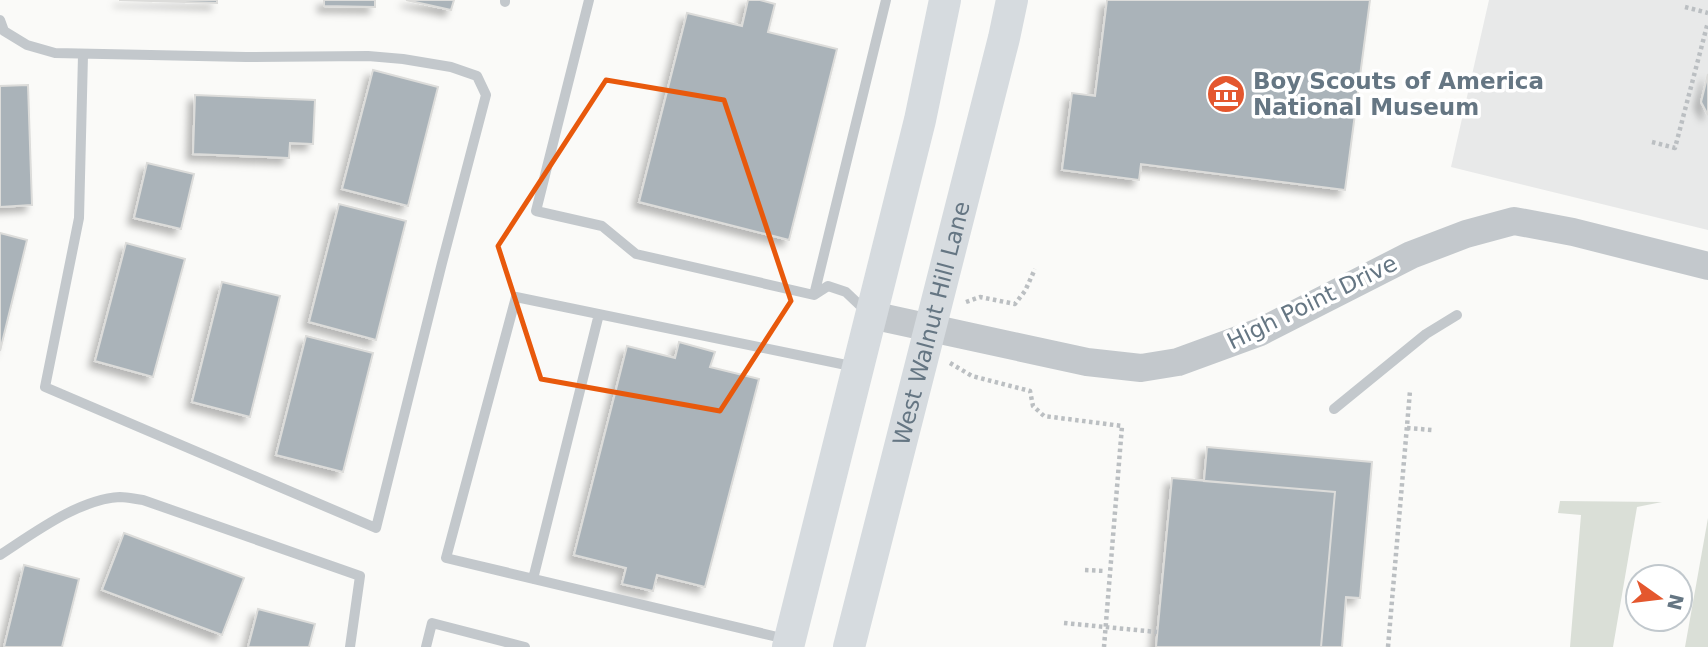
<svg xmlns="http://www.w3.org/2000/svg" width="1708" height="647" font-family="'DejaVu Sans',sans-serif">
<defs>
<filter id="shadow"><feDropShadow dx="-6" dy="6" stdDeviation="3.5" flood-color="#0004"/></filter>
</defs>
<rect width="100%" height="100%" fill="#fafaf8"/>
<path fill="#e8e9e9" d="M1489 0H1708V230L1451 167Z"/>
<path fill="#dadfd7" d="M1560 501 1662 502 1637 507 1613 647H1570L1581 515 1558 513Z
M1708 518V647H1685Z"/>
<path fill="#aab3b9" stroke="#dcdcda" stroke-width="2" filter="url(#shadow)" d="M119 0H217V3Z
M324 0H375V7L324 6Z
M406 0H454L451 10Z
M748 0H760L775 4 768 32 837 49 789 240 639 202 687 13 742 26Z
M1107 0H1370L1345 190 1141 164 1139 180 1062 170 1072 93 1095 96Z
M373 70 438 87 408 206 342 189Z
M1708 74V115L1701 102Z
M28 85 32 205 0 207V86Z
M195 95 315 100 313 144 290 143 289 158 193 154Z
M147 163 194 174 181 229 134 218Z
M339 204 406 221 376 340 309 322Z
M0 233 27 240 0 351Z
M126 243 185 259 153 377 95 361Z
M222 282 280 296 250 417 192 402Z
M306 336 373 353 343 472 276 455Z
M679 342 715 352 710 367 759 379 705 587 657 575 653 591 622 584 626 568 574 555 627 346 675 358Z
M1207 447 1372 462 1360 598 1346 597 1342 647H1321L1335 492 1204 481Z
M1172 478 1335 492 1321 647H1156Z
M124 533 244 578 222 635 102 590Z
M24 565 79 579 62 647H4Z
M258 609 315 624 309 647H248Z"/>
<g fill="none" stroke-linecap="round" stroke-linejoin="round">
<path stroke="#bbbfc2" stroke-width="4.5" stroke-dasharray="3.5 3.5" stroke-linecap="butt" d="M1685 7 1708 13
M1652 142 1675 148 1708 22
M966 302 980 297 1015 304 1025 291 1035 269
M950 363 972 376 1030 391 1033 406 1044 416 1122 426 1104 647
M1407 428 1432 430
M1085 570 1105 571
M1064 623 1157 632
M1388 647 1410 391"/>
<path stroke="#c3c8cc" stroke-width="10" d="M589 0 536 211 602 226 636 254 814 295 828 286 846 292 866 311
M505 2V0
M0 20 4 31 27 45 55 53 246 57 368 56 403 59 451 67 477 76 486 95 442 263 376 528 45 387 79 218 83 55
M814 295 886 0
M1334 409 1426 334 1457 315
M0 555C34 533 79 499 120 497 128 497 135 499 143 500L360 576 350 647
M533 579 599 314
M786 639 446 558 516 297 856 367
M426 647 432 623 525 647"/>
<path stroke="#c3c8cc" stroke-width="28" d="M871 315 1087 362 1141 368 1178 362 1260 332 1411 255 1466 234 1514 221 1573 232 1708 266"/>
<g stroke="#d6dbdf" stroke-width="32">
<path d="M788 647 920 120 945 0"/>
<path id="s1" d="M849 647 1004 38 1012 0"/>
</g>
</g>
<path fill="none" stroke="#e8590c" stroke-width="5" stroke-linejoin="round" d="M606 80 724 100 791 301 720 411 541 379 498 246Z"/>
<defs>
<symbol id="museum-disc" viewBox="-11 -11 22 22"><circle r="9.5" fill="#e4572e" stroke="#fff"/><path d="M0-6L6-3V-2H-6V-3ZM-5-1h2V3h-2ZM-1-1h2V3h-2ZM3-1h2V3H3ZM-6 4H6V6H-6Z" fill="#fff"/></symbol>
</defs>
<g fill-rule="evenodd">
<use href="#museum-disc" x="1204" y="72" width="44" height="44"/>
</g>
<g text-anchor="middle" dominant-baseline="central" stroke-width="7" stroke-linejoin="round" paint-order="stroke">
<g font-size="23" font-weight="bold" fill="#657683" stroke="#fff" text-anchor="start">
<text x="1253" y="81">Boy Scouts of America<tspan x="1253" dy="26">National Museum</tspan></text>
</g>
<g font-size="23" fill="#657683" stroke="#fff">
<text transform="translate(1312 302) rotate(-26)">High Point Drive</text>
<text stroke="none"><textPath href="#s1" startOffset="334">West Walnut Hill Lane</textPath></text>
</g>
</g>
<g transform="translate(1659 598) rotate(104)"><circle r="33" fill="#ffffff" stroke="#c1c8cd" stroke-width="2"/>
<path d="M0-5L12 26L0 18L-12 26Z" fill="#e4572e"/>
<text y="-10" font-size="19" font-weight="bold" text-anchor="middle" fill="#657683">N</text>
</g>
</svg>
